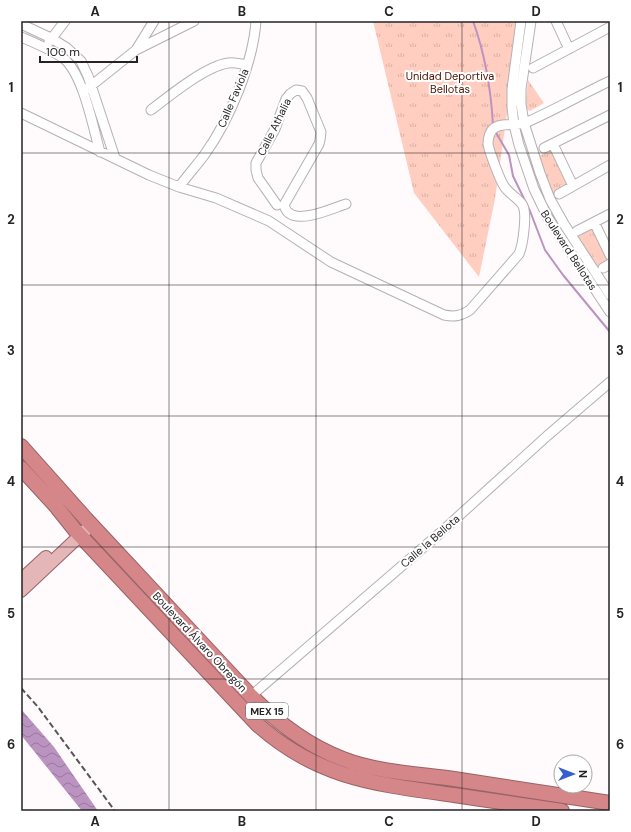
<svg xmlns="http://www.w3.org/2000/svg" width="631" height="832" font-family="'DM Sans',sans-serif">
<defs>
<pattern id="park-tufts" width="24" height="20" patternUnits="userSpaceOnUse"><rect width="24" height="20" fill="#ffcec0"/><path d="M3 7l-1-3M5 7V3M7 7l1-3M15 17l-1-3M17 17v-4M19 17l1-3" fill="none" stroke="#dab1a5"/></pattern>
<pattern id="water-waves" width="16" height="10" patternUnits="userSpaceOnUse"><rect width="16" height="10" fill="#bb93c1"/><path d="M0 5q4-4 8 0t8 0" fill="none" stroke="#98789d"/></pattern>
</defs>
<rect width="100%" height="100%" fill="#fffafb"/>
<path fill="url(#park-tufts)" d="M373 21H520L495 199 479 277 414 193Z
M528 80 544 103 530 111 525 108Z
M552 149 570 187 553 195 539 156Z
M592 228 609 259 596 267 578 237Z"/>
<path fill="#ffcec0" d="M593 235 604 254 596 260 585 239Z"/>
<path fill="url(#water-waves)" d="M21 709 54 747 98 811H82L21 735Z"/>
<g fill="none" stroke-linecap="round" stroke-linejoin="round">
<path stroke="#bb93c1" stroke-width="2" d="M473 21C485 54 491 90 493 125
M495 131 509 155 513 176 530 211 545 250 563 275 610 332"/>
<defs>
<path id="minor" d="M521 21 512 89V107L514 125 519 145 534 189 548 218 610 312
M531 21 521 89V104L524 123 540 173 550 199 564 224 610 295
M556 21 569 49
M21 24 51 38 67 48 81 61 88 76 115 158
M21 37C35 43 50 49 63 58 83 73 93 127 100 152
M49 42 65 21
M136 50 194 21
M533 68 610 27
M87 89 136 50 154 21
M151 110C169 96 206 66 228 63 234 62 241 64 247 65
M21 113 149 175 179 187 216 198 269 221 331 262 444 315C455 317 461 316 470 310L519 254C523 245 527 215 523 206 521 200 509 194 504 186 500 180 489 151 488 144 488 138 489 133 493 129 500 122 516 126 525 123 553 111 582 94 610 81
M553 144 573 186
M544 148 610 115
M179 187C187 176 197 165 205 154 230 119 253 63 256 21
M559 194 610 165
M277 205 258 178 256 170V163L275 129 286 99 290 94 296 90 302 91 307 98 321 132 320 140 319 144 284 205
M284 205C285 208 287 212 289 213 301 223 333 208 346 204
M594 222 610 255
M577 231 610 214
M603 268 610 264
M251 696 440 533 547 436 610 382"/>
<path id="major" d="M21 580 46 557
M21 591 87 529"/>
<path id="highway" d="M21 446 86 519 251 696C277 722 308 746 343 759 376 772 418 774 454 779 506 787 558 795 610 803
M21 468 55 505 75 530 257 724C318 779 377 784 454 795 490 800 526 806 562 811"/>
</defs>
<use href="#minor" stroke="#b6b0b2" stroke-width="11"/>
<use href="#major" stroke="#976366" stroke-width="14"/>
<use href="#highway" stroke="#976366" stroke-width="16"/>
<use href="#minor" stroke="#fff" stroke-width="9"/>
<use href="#major" stroke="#e5b6b8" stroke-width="12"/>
<use href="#highway" stroke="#d48689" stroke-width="14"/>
<path stroke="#585556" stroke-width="2" stroke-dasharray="6 3" stroke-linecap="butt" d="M21 688 38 707 115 811"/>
</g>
<path fill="none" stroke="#252324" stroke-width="1" stroke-opacity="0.55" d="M169 21V811M316 21V811M462 21V811M21 153H610M21 285H610M21 416H610M21 547H610M21 679H610"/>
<g text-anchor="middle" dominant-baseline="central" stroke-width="4" stroke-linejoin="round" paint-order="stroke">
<rect fill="#fff" stroke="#666566" stroke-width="1" x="246" y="703" width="42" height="16" rx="3"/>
<g font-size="10" font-weight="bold" fill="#252324">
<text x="267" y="711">MEX 15</text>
</g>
<g font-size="11" fill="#4b1304" stroke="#fff">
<text x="450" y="76">Unidad Deportiva<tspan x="450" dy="13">Bellotas</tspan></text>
</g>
<g font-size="11" fill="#252324" stroke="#fff">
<text transform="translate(233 98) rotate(-67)">Calle Faviola</text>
<text transform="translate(274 127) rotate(-64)">Calle Athalia</text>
<text transform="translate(569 250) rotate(57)">Boulevard Bellotas</text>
<text transform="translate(430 541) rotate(-41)">Calle la Bellota</text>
<text transform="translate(200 642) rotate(47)">Boulevard Álvaro Obregón</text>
</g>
</g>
<rect width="631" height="832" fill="none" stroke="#ffffff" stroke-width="44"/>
<g transform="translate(573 774) rotate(90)"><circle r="19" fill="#ffffff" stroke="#a8a7a7"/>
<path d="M0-3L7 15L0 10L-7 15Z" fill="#365fcf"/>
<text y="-6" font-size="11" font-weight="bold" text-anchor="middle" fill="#252324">N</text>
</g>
<path d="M40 56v6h97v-6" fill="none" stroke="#252324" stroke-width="2"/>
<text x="46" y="56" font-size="12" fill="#252324" stroke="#ffffff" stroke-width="3" paint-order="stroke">100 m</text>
<rect x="22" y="22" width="587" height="788" fill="none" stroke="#252324" stroke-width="1.5"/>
<g font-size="13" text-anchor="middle" font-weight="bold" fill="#252324">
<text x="95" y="16">A</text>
<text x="242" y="16">B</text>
<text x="389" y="16">C</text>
<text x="536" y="16">D</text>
<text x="11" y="92">1</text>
<text x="620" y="92">1</text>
<text x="11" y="224">2</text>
<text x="620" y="224">2</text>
<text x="11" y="355">3</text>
<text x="620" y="355">3</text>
<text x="11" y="486">4</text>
<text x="620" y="486">4</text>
<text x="11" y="618">5</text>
<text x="620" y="618">5</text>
<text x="11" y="749">6</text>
<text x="620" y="749">6</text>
<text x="95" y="826">A</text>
<text x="242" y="826">B</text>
<text x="389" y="826">C</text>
<text x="536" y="826">D</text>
</g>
</svg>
